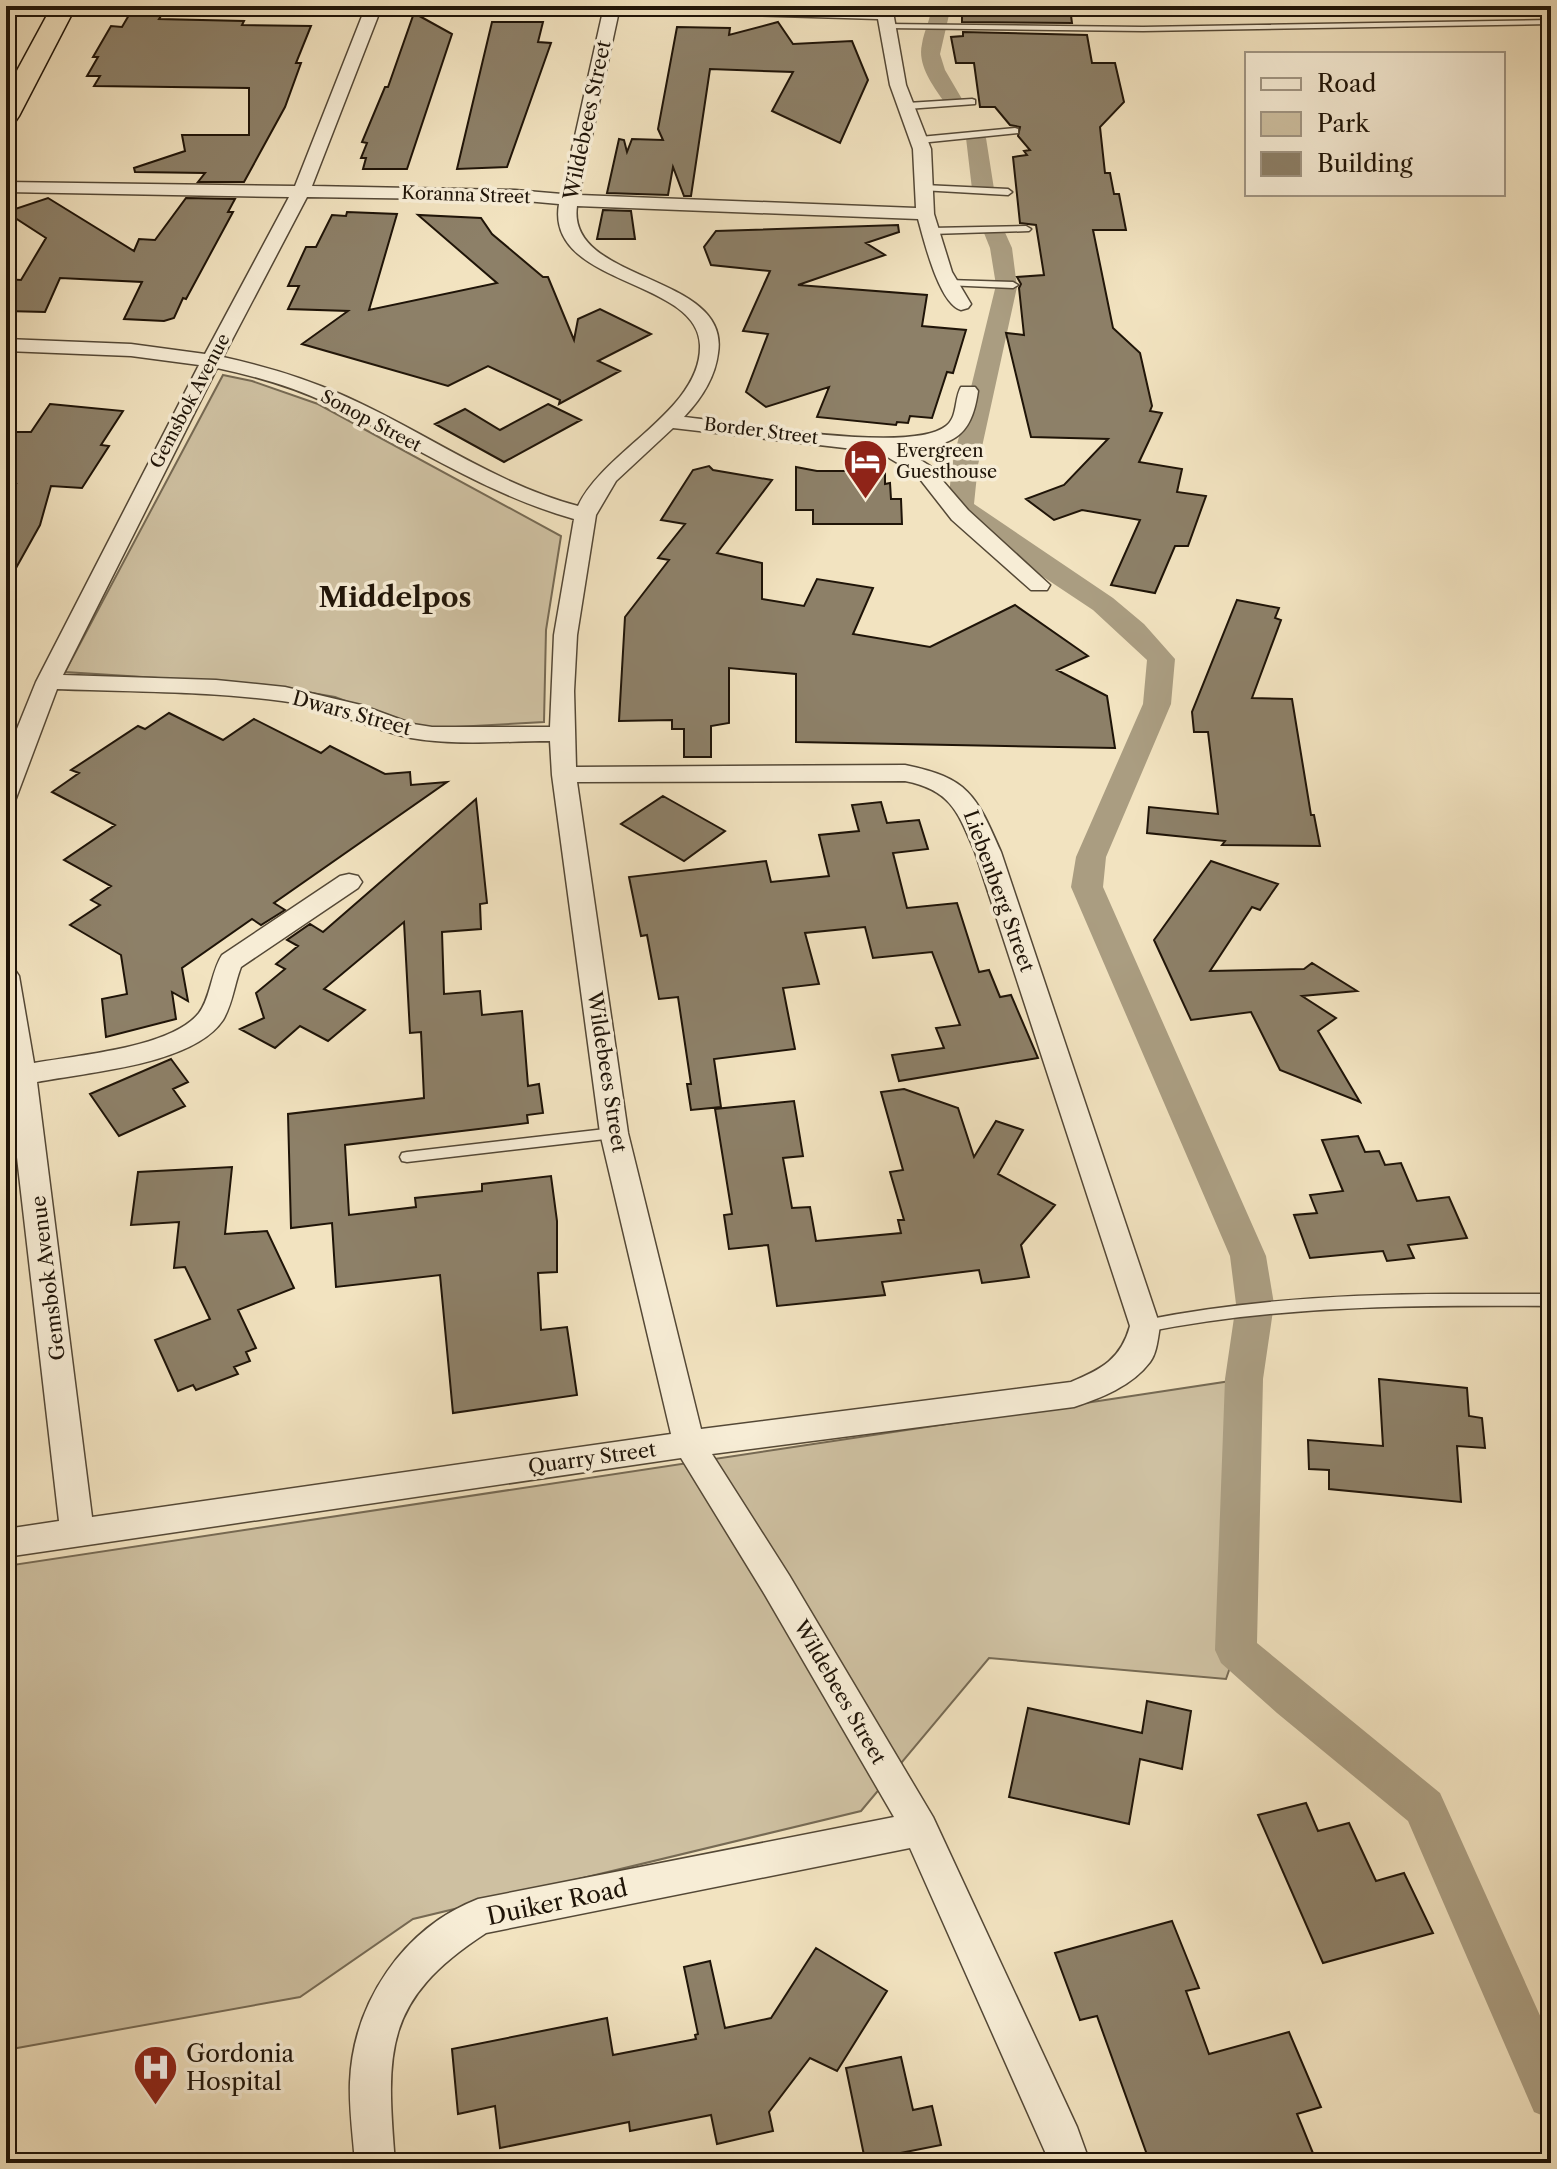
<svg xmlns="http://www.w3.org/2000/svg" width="1557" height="2169" font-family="'Libre Caslon Text',serif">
<rect width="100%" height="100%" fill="#f2e3c0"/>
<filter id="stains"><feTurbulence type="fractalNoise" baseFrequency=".0025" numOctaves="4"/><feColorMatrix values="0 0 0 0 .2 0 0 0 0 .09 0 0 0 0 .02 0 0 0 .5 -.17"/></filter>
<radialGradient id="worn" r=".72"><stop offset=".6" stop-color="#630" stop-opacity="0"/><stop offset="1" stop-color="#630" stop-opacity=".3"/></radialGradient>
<path fill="#cec0a1" stroke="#766a54" stroke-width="2" d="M223 375 252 381 318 404 561 536 546 630 544 722 419 729 335 697 266 685 65 672Z
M1244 1379 1236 1650 1226 1679 989 1658 861 1811 413 1919 300 1997 6 2050V1566Z"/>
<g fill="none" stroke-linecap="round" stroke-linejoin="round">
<path fill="#aa9d81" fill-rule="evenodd" d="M931 6H951L940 54 945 70 962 99 952 105 945 103C933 86 917 65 922 44 924 30 931 20 931 6Z
M976 132 986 138 994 189 983 195 972 189 966 138Z
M995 226 1003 228 1012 248 1017 287 978 465 974 504 1113 598 1144 624 1175 659 1171 704 1106 857 1103 887 1266 1256 1274 1304 1263 1379 1257 1643 1440 1793 1551 2040V2119L1534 2112 1408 1821 1277 1713 1221 1663 1215 1650 1225 1379 1236 1304 1230 1256 1071 887 1076 857 1143 704 1147 660 1093 610 979 534 948 506 952 465 996 285 990 248 984 233Z"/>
</g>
<path fill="#8d8068" stroke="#1f1408" stroke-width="2" d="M962 6 1070 8 1072 23 962 22Z
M414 13 452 34 407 169H363L366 158H361L367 143 362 142 385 87H388Z
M129 15 161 16 159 19 244 21 242 25 311 26 296 63H301L285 107 244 182H198L205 173 135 172 134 168 185 151 182 135H249V88L94 86 100 76H87L98 57H93L111 26 122 27Z
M492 22H543L538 42 551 43 507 167 457 169Z
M778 22 793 44 852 41 868 80 840 143 772 111 793 72 710 69 691 196H684L673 167 668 195 607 193 619 139 624 140 627 152 632 139 663 140 658 129 677 27 730 28 729 35Z
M963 32 1087 35 1092 63H1115L1124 102 1100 127 1105 173H1110L1114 194H1119L1126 230H1093L1113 328 1140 353 1152 406 1150 411 1162 413 1139 462 1182 469 1177 492 1206 496 1188 546H1175L1155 593 1111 585 1140 520 1082 510 1054 520 1026 499 1064 485 1108 439 1031 437 1006 333 1024 335 1019 288 1021 284 1017 277 1044 275 1036 225 1020 223 1013 157 1027 155 1024 151 1030 150 1018 136 1020 127 1010 125 995 107H980L974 63H956L951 37 963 36Z
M48 198 134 251 139 239 155 240 186 198 235 199 228 212H233L186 299 183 298 174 318 164 321 124 319 142 282 60 278 45 312 6 311V279L21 280 46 238 6 212Z
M603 210 631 211 635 239H597Z
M347 212 397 214 369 310 497 283 418 215 481 218 492 234 543 277H548L574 340 578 319 600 309 651 334 598 361 620 371 559 404 560 400 488 366 448 386 302 344 348 311 288 309 299 286H288L306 247H316L332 215 346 216Z
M898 225 899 232 866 243 885 255 798 285 927 295 922 326 966 330 953 373 947 372 932 418 910 416 908 423 897 422 896 425 817 417 829 387 766 407 746 392 768 334 743 331 770 271 711 265 704 247 716 231Z
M50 404 123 411 101 445 109 446 82 488 51 486 40 525 6 586V506L16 484H6V432H31Z
M548 404 581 420 504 462 435 424 465 409 500 430Z
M709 466 713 470 772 480 717 553 762 563V599L804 606 817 579 873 588 853 634 930 647 1015 605 1088 656 1057 670 1107 696 1115 748 796 742V674L729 668V723L711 726V757H684V729H672V720L619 721 625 617 669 560 658 558 685 524 661 520 693 470Z
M796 467 817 471H885V484L890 483 891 499H901L902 524H813V510H796Z
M1237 600 1279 608 1275 618 1281 620 1252 698 1292 699 1311 815H1314L1320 846 1222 845 1225 841 1147 833 1149 807 1218 814 1208 732H1194L1192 712Z
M169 713 223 740 254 719 321 753 330 746 385 774 410 772 411 785 447 782 274 903 285 910 261 925 252 919 182 968 188 1001 172 992 176 1019 106 1037 102 999 127 994 121 955 70 925 100 905 91 900 111 886 64 860 115 825 52 792 79 773 71 770 138 726 145 729Z
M663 796 725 831 684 861 621 824Z
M476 799 487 903 480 904 481 929 442 932 444 994 480 991 482 1015 522 1011 528 1086 539 1084 543 1113 527 1115 528 1123 345 1145 349 1215 416 1207 415 1198 482 1191V1184L551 1176 557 1221V1272L538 1273 541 1330 567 1327 577 1395 453 1413 440 1275 336 1287 332 1223 291 1228 288 1114 424 1098 421 1032 410 1033 404 922 324 989 365 1010 328 1041 300 1026 275 1048 240 1029 264 1018 256 993 285 969 276 964 298 946 287 940 310 924 323 932Z
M881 802 887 823 919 820 928 849 893 853 907 908 957 903 979 972 989 970 1000 997 1011 995 1038 1058 899 1081 892 1055 944 1048 936 1028 960 1025 932 952 873 958 865 927 805 933 819 984 783 988 795 1049 714 1059 721 1107 691 1110 687 1084H691L678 997 659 999 647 935 641 936 629 877 766 861 771 882 829 876 819 835 859 831 852 805Z
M1211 861 1278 884 1260 910 1252 907 1210 971 1304 969 1312 963 1357 991 1302 996 1336 1018 1318 1031 1360 1102 1280 1070 1251 1012 1191 1020 1154 940Z
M171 1059 188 1082 173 1089 185 1106 119 1136 90 1094Z
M904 1089 958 1108 974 1157 996 1121 1023 1130 998 1174 1055 1205 1021 1245 1029 1277 982 1283 979 1270 882 1282 885 1295 777 1306 768 1245 729 1249 724 1215 732 1214 715 1109 794 1101 803 1156 783 1158 792 1208 810 1207 816 1241 901 1233 898 1220H904L890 1172 903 1170 881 1092Z
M1358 1136 1365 1152 1379 1151 1385 1165 1401 1163 1417 1201 1449 1197 1467 1238 1408 1245 1414 1258 1387 1261 1383 1251 1310 1258 1294 1215 1317 1213 1310 1195 1343 1191 1322 1140Z
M232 1167 225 1234 267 1231 294 1288 238 1310 256 1348 246 1352 250 1361 234 1367 238 1374 196 1390 193 1385 178 1391 155 1340 210 1319 185 1267 174 1268 179 1222 131 1225 138 1172Z
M1379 1379 1467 1388 1469 1416 1482 1418 1485 1448 1457 1446 1461 1502 1329 1489V1470L1309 1469 1308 1440 1383 1446Z
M1147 1701 1191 1711 1182 1769 1140 1759 1129 1824 1009 1797 1028 1708 1142 1733Z
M1306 1803 1318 1831 1349 1823 1376 1881 1404 1873 1433 1933 1323 1963 1258 1815Z
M1172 1921 1199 1988 1186 1991 1209 2054 1289 2032 1321 2107 1297 2114 1317 2163H1150L1097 2016 1080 2020 1055 1953Z
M816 1948 887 1991 837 2071 810 2058 769 2112 773 2131 717 2144 711 2115 630 2131 629 2122 500 2148 495 2106 458 2114 452 2049 607 2018 613 2055 696 2039 695 2035 698 2034 684 1967 710 1961 725 2028 771 2018Z
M901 2057 913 2110 932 2106 941 2145 865 2160 846 2068Z"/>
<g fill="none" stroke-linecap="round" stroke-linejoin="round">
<defs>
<path id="service" d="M1551 20V24L1143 31 886 28 882 26 886 24 1143 27Z
M972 99 975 100V104L907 109 903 106 907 103Z
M1015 128 1018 129V133L920 143 916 140 920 137Z
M924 185 1008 189 1012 192 1008 195 921 190 920 188Z
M1026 226 1031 229 1029 231 931 234 926 231 931 228Z
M948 280 1013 282 1018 285 1013 288 945 285 943 283Z
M614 1128 621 1133 614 1138 407 1162 402 1161 400 1157 402 1153 407 1152Z
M1450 1294H1551V1306C1414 1305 1280 1305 1145 1332L1140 1330 1137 1326 1140 1322 1145 1320C1246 1300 1347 1294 1450 1294Z"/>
<path id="minor" d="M366 6H382L312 186 515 190 562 194 603 11 595 6 877 9 876 6H892L906 85 931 149 934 214 952 272 971 304 968 308 961 310C939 304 924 240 918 219L577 206C566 283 731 273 718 353 715 378 701 399 684 417 734 422 910 455 946 426 958 417 954 399 961 387H975L978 391C971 440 951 445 905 450L930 466 968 510 1050 585 1047 590H1031L952 520 916 474 879 452 673 428 616 481 596 515 577 635 574 691 576 767 905 765C969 778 976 795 1001 852L1160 1326C1158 1337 1157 1353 1150 1362 1132 1386 1101 1398 1074 1407L712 1454 789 1575 933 1817 1077 2127 1090 2163H1050L910 1848 486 1933C383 2000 386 2051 395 2163H355C353 2136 349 2109 350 2082 353 2003 403 1928 478 1899L894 1817 765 1595 681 1458 6 1557V1529L59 1521 6 1062V967L15 970 19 976 34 1063C78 1055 171 1048 199 1013 211 997 211 972 222 955L340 876 349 874 358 876 362 882 358 888 241 967C234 985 233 1003 223 1020 193 1065 88 1072 37 1082L92 1517 671 1434 600 1133 552 775 550 741C505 741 456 746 411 738 367 729 327 707 282 701 207 691 132 692 57 689L15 801 6 804V756L36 682 199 365 131 356 6 351V339L131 344 205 354 289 197 6 192V182L295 186ZM619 11 878 19 890 85 913 149 916 208 579 195ZM307 197 515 200 559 204C545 286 698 278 700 345 702 410 604 450 578 506 492 483 421 429 340 394 302 377 263 366 223 357ZM217 368C255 376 293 387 329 404 411 443 485 494 574 519L554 635 550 727H432L413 724 361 705 285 687 216 680 63 675ZM905 781C951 790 958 812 975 852L1130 1326C1121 1359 1102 1369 1071 1382L701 1429 628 1133 577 782Z"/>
<path id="trunk" d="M52 6H76L19 116 15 122 6 124V91Z"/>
</defs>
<use href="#service" stroke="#544836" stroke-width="3"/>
<use href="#minor" stroke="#544836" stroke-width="3"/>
<use href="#trunk" stroke="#1f1408" stroke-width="3"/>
<use href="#service" fill="#f7edd6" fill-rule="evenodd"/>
<use href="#minor" fill="#f7edd6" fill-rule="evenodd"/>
<use href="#trunk" fill="#f2e3c0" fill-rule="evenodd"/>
</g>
<defs>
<symbol id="hotel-pin" viewBox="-11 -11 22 30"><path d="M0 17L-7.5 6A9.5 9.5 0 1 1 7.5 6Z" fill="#8f2418" stroke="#f7edd6"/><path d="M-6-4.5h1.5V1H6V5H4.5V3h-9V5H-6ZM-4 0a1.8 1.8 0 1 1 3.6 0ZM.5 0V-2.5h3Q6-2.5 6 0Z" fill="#fff"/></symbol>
<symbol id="hospital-pin" viewBox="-11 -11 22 30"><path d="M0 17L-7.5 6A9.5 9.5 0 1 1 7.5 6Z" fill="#8f2418" stroke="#f7edd6"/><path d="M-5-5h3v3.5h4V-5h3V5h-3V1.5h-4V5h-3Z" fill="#fff"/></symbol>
</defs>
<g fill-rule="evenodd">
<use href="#hotel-pin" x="840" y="436" width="51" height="69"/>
<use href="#hospital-pin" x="130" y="2042" width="51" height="69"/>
</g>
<g text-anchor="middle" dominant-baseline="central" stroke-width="7" stroke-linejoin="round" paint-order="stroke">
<g font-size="18" fill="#1f1408" stroke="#f7edd6">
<text transform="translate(466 195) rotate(2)">Koranna Street</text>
<text transform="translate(190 401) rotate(-62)">Gemsbok Avenue</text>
<text transform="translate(371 421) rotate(28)">Sonop Street</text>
<text transform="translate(761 431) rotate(7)">Border Street</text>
</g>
<g font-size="18" fill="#1f1408" stroke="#f7edd6" text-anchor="start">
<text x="896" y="451">Evergreen<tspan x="896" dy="21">Guesthouse</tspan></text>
</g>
<g font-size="20" fill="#1f1408" stroke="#f7edd6">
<text transform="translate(587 120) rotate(-78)">Wildebees Street</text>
<text transform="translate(352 713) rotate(15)">Dwars Street</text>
<text transform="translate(999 891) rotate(70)">Liebenberg Street</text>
<text transform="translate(607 1072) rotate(81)">Wildebees Street</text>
<text transform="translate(48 1278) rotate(-97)">Gemsbok Avenue</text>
<text transform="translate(592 1458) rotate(-8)">Quarry Street</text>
<text transform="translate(840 1692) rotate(60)">Wildebees Street</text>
</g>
<g font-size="24" fill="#1f1408" stroke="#f7edd6">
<text transform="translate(557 1902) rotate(-12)">Duiker Road</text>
</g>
<g font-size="24" fill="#1f1408" stroke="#f7edd6" text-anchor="start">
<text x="186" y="2053">Gordonia<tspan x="186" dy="28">Hospital</tspan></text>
</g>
<g font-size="28" font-weight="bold" fill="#1f1408" stroke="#f7edd6">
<text x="395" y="597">Middelpos</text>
</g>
</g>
<rect width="1557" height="2169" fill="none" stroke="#f2e3c0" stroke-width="32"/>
<rect x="8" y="8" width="1541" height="2153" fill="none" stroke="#1f1408" stroke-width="4"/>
<rect x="16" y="16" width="1525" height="2137" fill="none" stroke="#1f1408" stroke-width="2"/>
<rect x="1245" y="52" width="260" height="144" fill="#f7edd6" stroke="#a19684" stroke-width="2"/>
<rect x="1261" y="78" width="40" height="12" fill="#f7edd6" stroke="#a19684" stroke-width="2"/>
<text x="1317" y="92" font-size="24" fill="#1f1408">Road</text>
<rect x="1261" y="112" width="40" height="24" fill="#cec0a1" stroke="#a19684" stroke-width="2"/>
<text x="1317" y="132" font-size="24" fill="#1f1408">Park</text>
<rect x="1261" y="152" width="40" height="24" fill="#8d8068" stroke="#a19684" stroke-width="2"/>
<text x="1317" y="172" font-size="24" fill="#1f1408">Building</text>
<rect width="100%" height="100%" filter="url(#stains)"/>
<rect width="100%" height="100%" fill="url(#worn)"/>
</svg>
